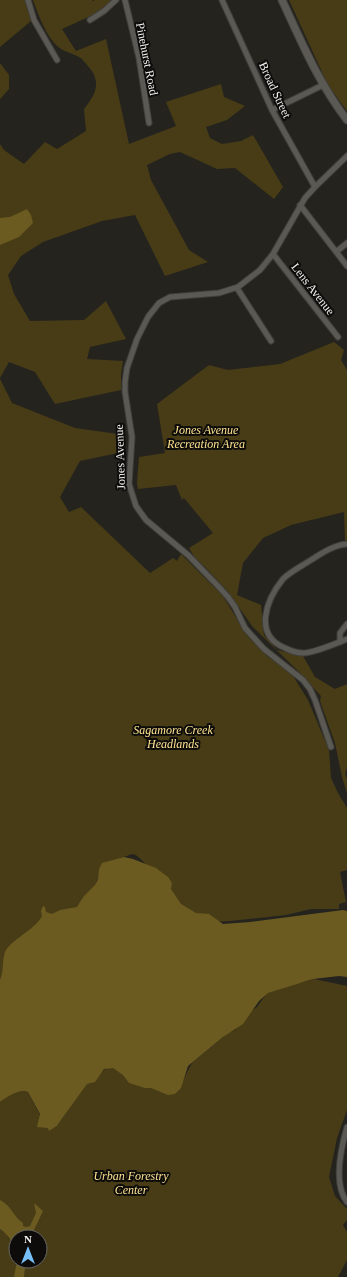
<svg xmlns="http://www.w3.org/2000/svg" width="347" height="1277" font-family="'Times New Roman',serif">
<rect width="100%" height="100%" fill="#25231e"/>
<path fill="#473c16" d="M0 0H25L31 21 0 47Z
M33 0H92L93 1 95 0H111L110 3 95 14 62 29 76 51 106 39 129 144 176 126 166 102 221 84 224 97 245 106 227 120 206 127 210 138 222 144 241 141 253 135 283 187 274 199 235 168 217 169 180 152 170 154 147 165 151 180 189 250 208 262 165 276 135 215 102 221 43 242 21 256 8 275 14 294 30 321 84 320 106 301 126 339 90 347 87 359 123 361 121 374V390L55 404 35 372 9 362 0 378V144L4 150 24 164 45 142 57 149 86 131 84 109C96 94 102 82 88 66 85 63 83 59 79 57 72 53 64 52 57 46 46 36 38 14 33 0Z
M289 0H347V111L328 85Z
M0 63 9 75V89L0 99Z
M334 342 344 350 341 360 347 370V540H345L344 512 291 525 263 538 243 563 237 595 261 605 264 635 277 650 303 656 315 677 335 689 347 684V768L345 774 347 779V793L342 777 335 743 320 701 321 696 297 670 252 626 229 593 205 567 195 558 189 548 213 533 184 498 182 500 176 485 138 489 137 483 139 457 165 453 157 404 209 365 228 370 280 364Z
M0 379 12 403 75 428 125 435 123 452 80 461 60 497 69 512 81 507 150 573 173 558 177 561 181 554 223 596 246 634 268 657 290 671 308 700 329 750 331 778 338 793 347 808V870L340 872 346 902 339 904V909H311L286 915 230 921 211 922 192 918 147 865 136 855 132 854 121 858 98 880 95 886 82 898 80 905 4 974 0 985Z
M314 979 347 986V1110L337 1138 329 1177 335 1196 347 1209V1220L343 1225 347 1232V1260L338 1277H24L25 1269 28 1261H40V1237H31L0 1206V1102L13 1089 28 1092 40 1115 39 1119 108 1067 115 1068 146 1085 171 1094H175C183 1084 186 1072 193 1062L228 1033 235 1030 248 1013 257 1007 267 993 277 990 285 986 294 983H300Z
M0 1229C15 1240 21 1260 14 1277H0Z"/>
<path fill="#6b5b21" d="M27 209 31 215 33 223 19 237 0 245V218L10 217Z
M124 857 133 859 156 868 168 877 172 883 171 889 181 904 196 913 209 914 223 924 250 922 343 910 347 911V977L339 976 313 979 268 993 259 1001 243 1024 223 1037 188 1066 181 1088 175 1094 168 1095 151 1088H145L129 1083 123 1075 113 1068 104 1069 95 1082 87 1084 58 1124V1125L49 1131 48 1128 37 1127 40 1114 28 1092C19 1088 7 1097 0 1102V980C4 971 2 961 5 952 10 940 35 930 42 916L41 911 43 906 45 907 46 912 52 914 60 910 77 907 83 897 95 885 98 880 99 869 102 863Z
M0 1200C11 1205 13 1216 23 1223V1226L26 1227 30 1226 36 1213 34 1203 43 1211 34 1230 35 1237H16V1253C14 1243 8 1235 0 1229Z
M17 1261H28L25 1269 24 1277H14Z"/>
<g fill="none" stroke-linecap="round" stroke-linejoin="round">
<defs>
<path id="minor" d="M28 0 34 20 57 60
M125 0 139 58 149 123
M222 0 272 110 315 187
M90 20 104 11 116 0
M272 110 323 85
M300 205 347 266
M336 252 347 243
M273 254 338 337
M237 288 271 341
M347 544C334 545 322 553 311 560 302 566 291 571 283 579 266 600 253 635 285 648 291 651 297 653 303 653 314 653 337 643 347 639
M340 642V633L347 624
M331 747 315 700 310 689 303 680 264 649 245 628 235 607 228 597 218 586 188 555 146 520 136 506 129 484 132 437 125 392V382L127 368 137 339 148 317 159 303 170 297 219 293 238 287 260 270 273 254 305 198 315 187 347 156
M347 1127C341 1148 333 1184 347 1202"/>
<path id="secondary" d="M282 0C302 43 318 82 347 120"/>
</defs>
<use href="#minor" stroke="#403f3b" stroke-width="7"/>
<use href="#secondary" stroke="#403f3b" stroke-width="9"/>
<use href="#minor" stroke="#5b5953" stroke-width="5"/>
<use href="#secondary" stroke="#5b5953" stroke-width="7"/>
</g>
<g text-anchor="middle" dominant-baseline="central" stroke-width="4" stroke-linejoin="round" paint-order="stroke">
<g font-size="12" fill="#f3f2ee" stroke="#0d0c0a">
<text transform="translate(147 59) rotate(79)">Pinehurst Road</text>
<text transform="translate(275 90) rotate(65)">Broad Street</text>
<text transform="translate(313 289) rotate(52)">Lens Avenue</text>
<text transform="translate(120 457) rotate(-92)">Jones Avenue</text>
</g>
<g font-size="12" font-style="italic" fill="#fde28e" stroke="#0d0c0a">
<text x="206" y="430">Jones Avenue<tspan x="206" dy="14">Recreation Area</tspan></text>
<text x="173" y="730">Sagamore Creek<tspan x="173" dy="14">Headlands</tspan></text>
<text x="131" y="1176">Urban Forestry<tspan x="131" dy="14">Center</tspan></text>
</g>
</g>
<g transform="translate(28 1249)"><circle r="19" fill="#0d0c0a" stroke="#696865"/>
<path d="M0-3L7 15L0 10L-7 15Z" fill="#77c0f7"/>
<text y="-6" font-size="11" font-weight="bold" text-anchor="middle" fill="#f3f2ee">N</text>
</g>
</svg>
